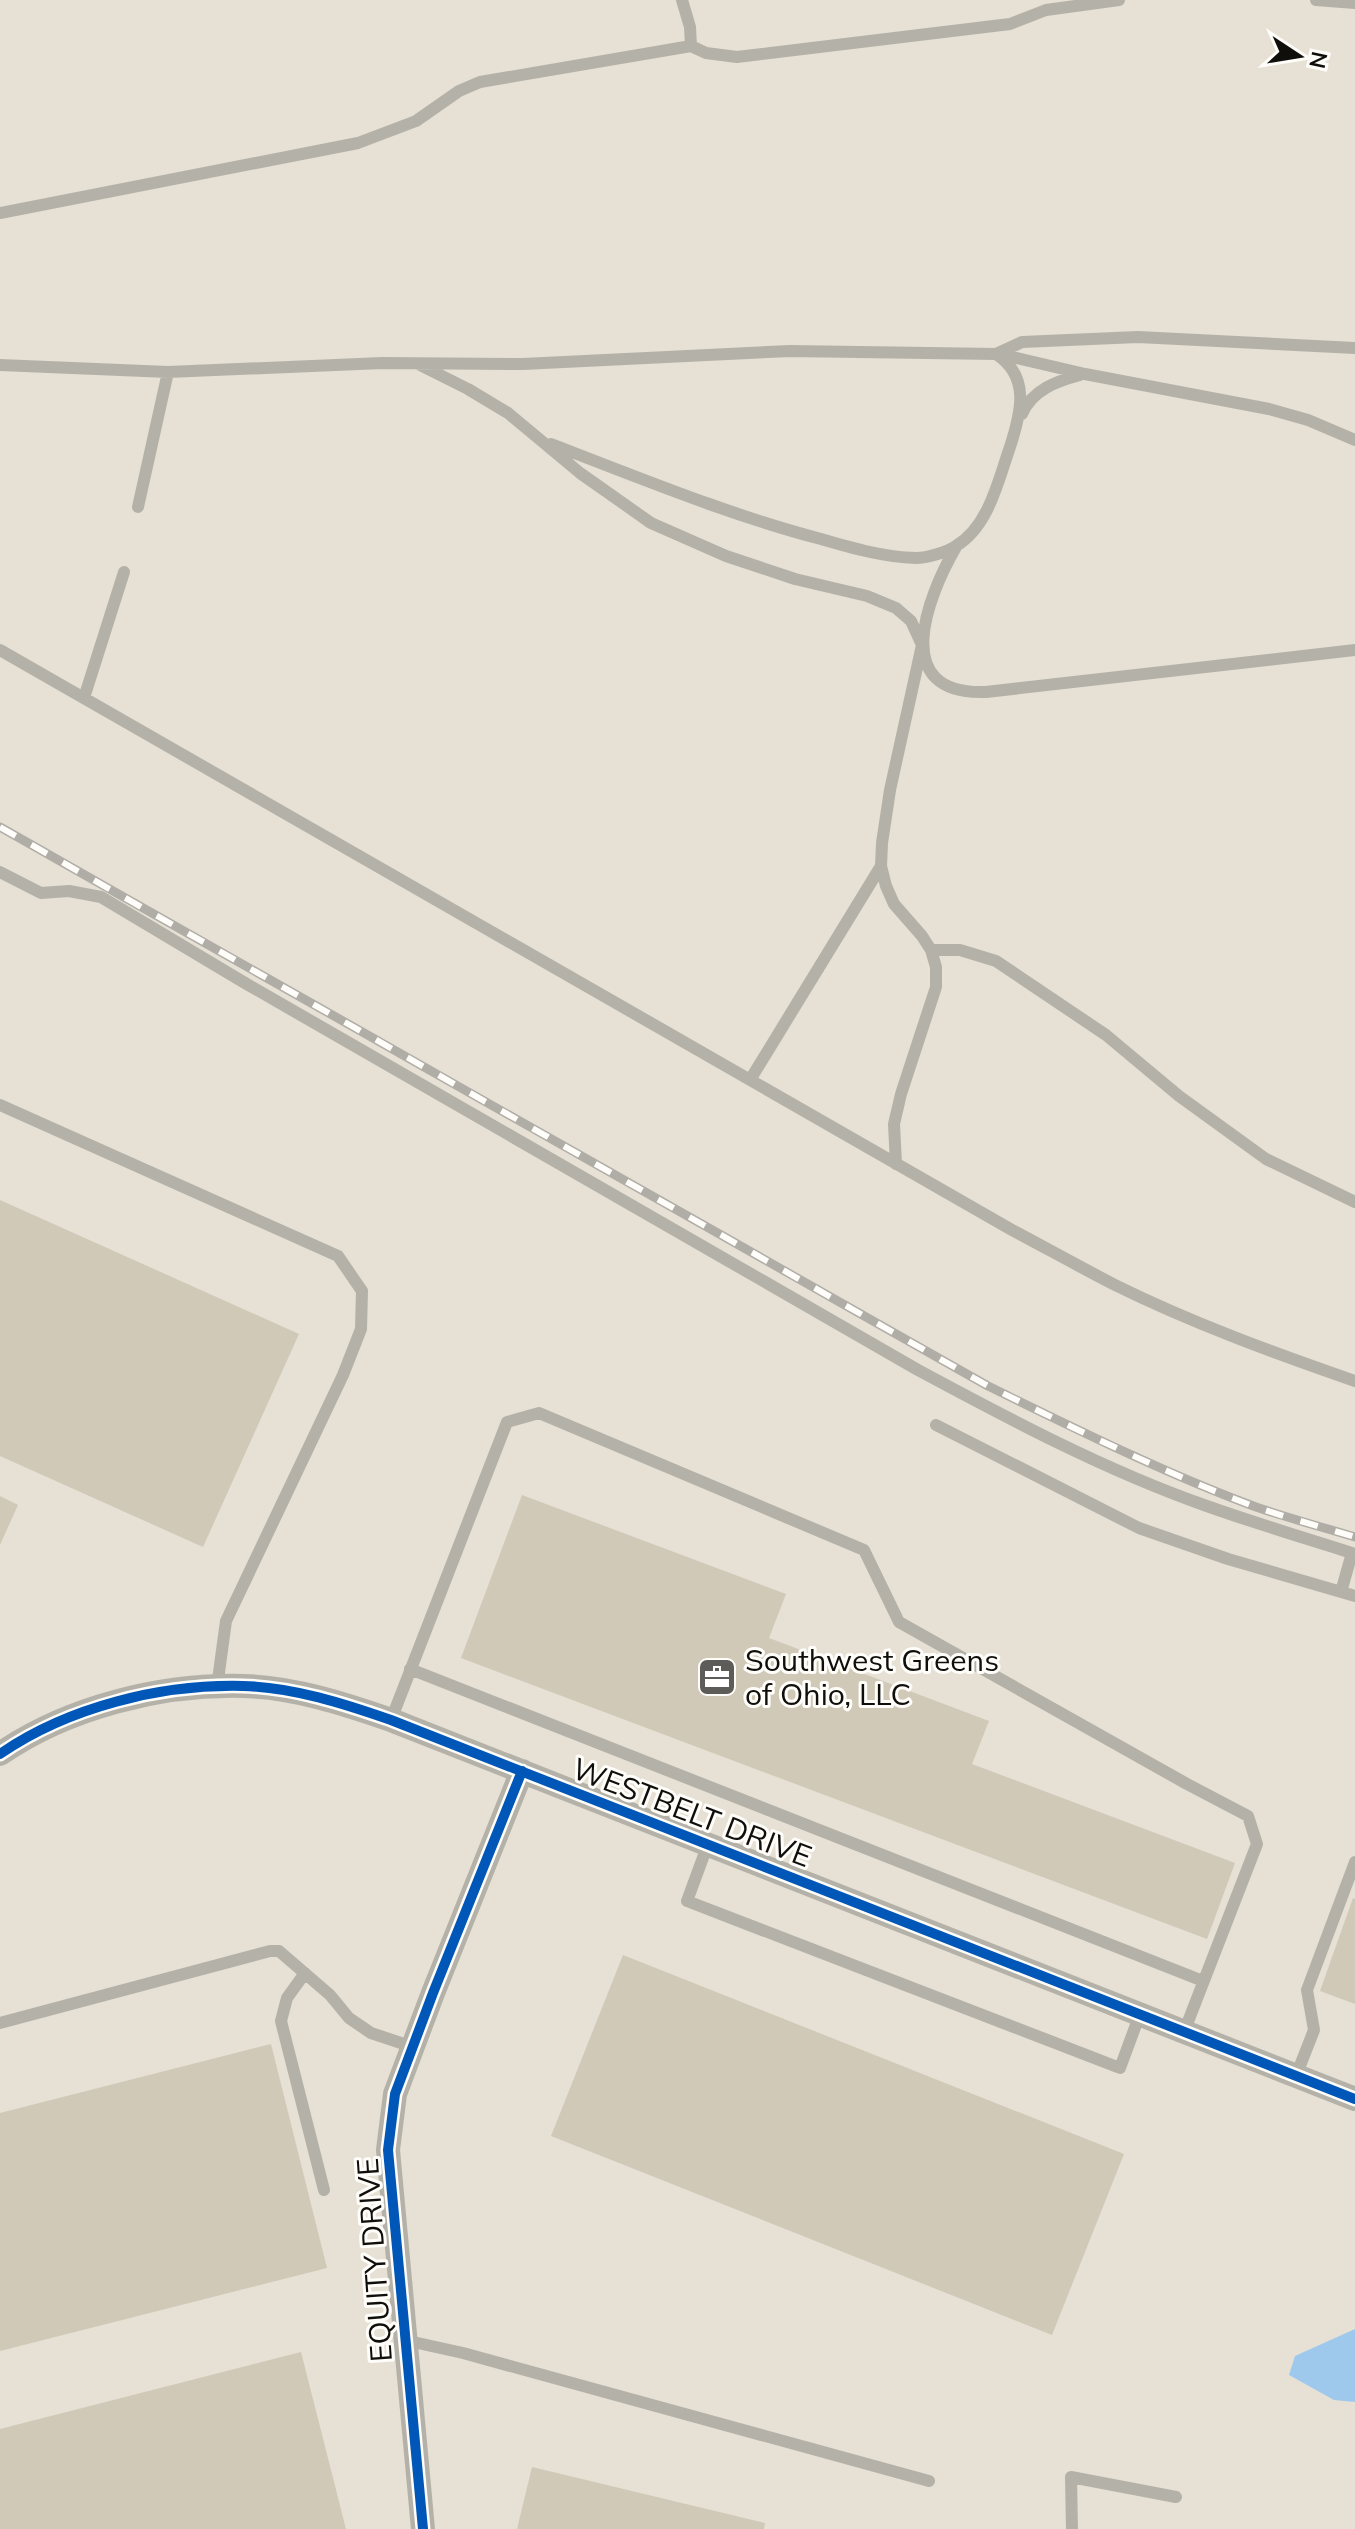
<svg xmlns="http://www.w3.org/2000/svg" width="1355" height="2529" font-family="Mulish,sans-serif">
<rect width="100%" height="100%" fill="#f0eee8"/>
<path fill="#e6e0d5" d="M0 0H1355V2529H0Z"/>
<path fill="#9fc9ec" d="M1355 2329V2402L1334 2400 1289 2375 1295 2356Z"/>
<path fill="#d0c9b8" d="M0 1200 299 1334 203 1547 0 1456Z
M522 1495 786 1594 769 1638 989 1721 972 1764 1235 1863 1207 1939 461 1658Z
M0 1496 18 1505 0 1545Z
M1353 1898 1355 1899V2004L1320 1991Z
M623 1955 1124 2154 1052 2335 551 2136Z
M271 2044 327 2268 0 2351V2113Z
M301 2352 346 2529H0V2429Z
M532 2467 765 2523 764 2529H517Z"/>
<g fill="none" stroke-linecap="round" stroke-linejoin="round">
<path stroke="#b4b2a8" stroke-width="12" d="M682 0 690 27 691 46 706 53 737 57 1010 24 1046 10 1119 0
M1316 0 1355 3
M0 213 358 143 416 121 459 91 480 82 691 46
M999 354 1085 374 1269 409 1308 420 1355 440
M0 365 168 372 382 363 523 364 790 351 996 354 1022 342 1138 337 1355 348
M420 365 468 389 508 413 580 473 651 523 726 556 795 579 867 596 896 608 911 621 922 645 890 790 882 843 881 866 886 886 894 904 922 936 931 950 936 967V987L901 1094 894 1124 896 1164
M1022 414C1032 390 1057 381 1080 375
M551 444C640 478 729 515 821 539 852 548 883 557 916 558 927 558 947 552 956 546 989 526 998 481 1010 447 1021 413 1031 377 996 354
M138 507 168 372
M956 547C927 597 888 696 986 692L1355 650
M0 650 1012 1230C1046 1248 1080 1267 1115 1285 1192 1323 1274 1353 1355 1381
M84 698 124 572
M0 872 41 893 69 891 101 897 245 983 918 1370C1011 1420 1105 1470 1204 1505 1254 1523 1305 1538 1355 1554
M931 950H960L996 961 1106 1035 1179 1096 1266 1159 1355 1202
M750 1080 881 866
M0 1105 338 1256 362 1291 361 1329 343 1375 226 1621 217 1687
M936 1425 1139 1528 1228 1559 1355 1596
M1341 1592 1352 1553
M410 1669 1203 1981
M391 1720 507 1422 539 1413 864 1550 899 1622 1187 1784 1248 1816 1257 1844 1184 2032
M708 1844 687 1901 1120 2068 1140 2014
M305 1973 287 1998 281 2021 324 2190
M0 2023 270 1951H279L330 1995 349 2018 371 2033 413 2047
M1296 2076 1314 2030 1307 1990 1355 1862
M404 2340 463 2353 929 2481
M1072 2529 1071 2477 1176 2497"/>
<path stroke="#b4b2a8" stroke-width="24" d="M0 1754C68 1707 161 1684 243 1686 293 1687 345 1704 391 1720L1355 2099
M423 2529 388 2150 395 2094 433 1993 522 1771"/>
<defs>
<path id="rail" d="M0 827 988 1386C1076 1429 1164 1473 1256 1507 1288 1518 1322 1527 1355 1537"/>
</defs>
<use href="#rail" stroke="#b0ada7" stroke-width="9"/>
<use href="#rail" stroke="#fffdf9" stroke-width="6" stroke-dasharray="18" stroke-linecap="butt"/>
<defs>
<path id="cycleway" d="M0 1754C68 1707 161 1684 243 1686 293 1687 345 1704 391 1720L1355 2099
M423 2529 388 2150 395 2094 433 1993 522 1771"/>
</defs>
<use href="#cycleway" stroke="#fffdf9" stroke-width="15"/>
<use href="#cycleway" stroke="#0057b8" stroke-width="10"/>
</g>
<defs>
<symbol id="office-square" viewBox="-11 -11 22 22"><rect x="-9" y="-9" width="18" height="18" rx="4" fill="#5e5c58" stroke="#fffdf9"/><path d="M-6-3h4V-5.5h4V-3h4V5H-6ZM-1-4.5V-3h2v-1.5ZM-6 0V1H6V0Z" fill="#fff"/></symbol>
</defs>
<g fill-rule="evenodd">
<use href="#office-square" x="695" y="1655" width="44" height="44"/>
</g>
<g text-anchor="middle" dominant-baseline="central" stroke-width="6" stroke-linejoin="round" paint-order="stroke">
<g font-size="30" fill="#100e0b" stroke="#fffdf9" text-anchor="start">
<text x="745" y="1660">Southwest Greens<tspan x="745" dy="34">of Ohio, LLC</tspan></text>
</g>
<g font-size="30" fill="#100e0b" stroke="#fffdf9">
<text transform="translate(692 1812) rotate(21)">WESTBELT DRIVE</text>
<text transform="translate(374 2260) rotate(-94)">EQUITY DRIVE</text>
</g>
</g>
<g transform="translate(1299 56) rotate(102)" stroke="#fffdf9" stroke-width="6" paint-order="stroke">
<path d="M0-6L14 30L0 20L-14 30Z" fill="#100e0b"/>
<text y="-12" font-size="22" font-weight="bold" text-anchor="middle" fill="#100e0b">N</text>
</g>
</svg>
